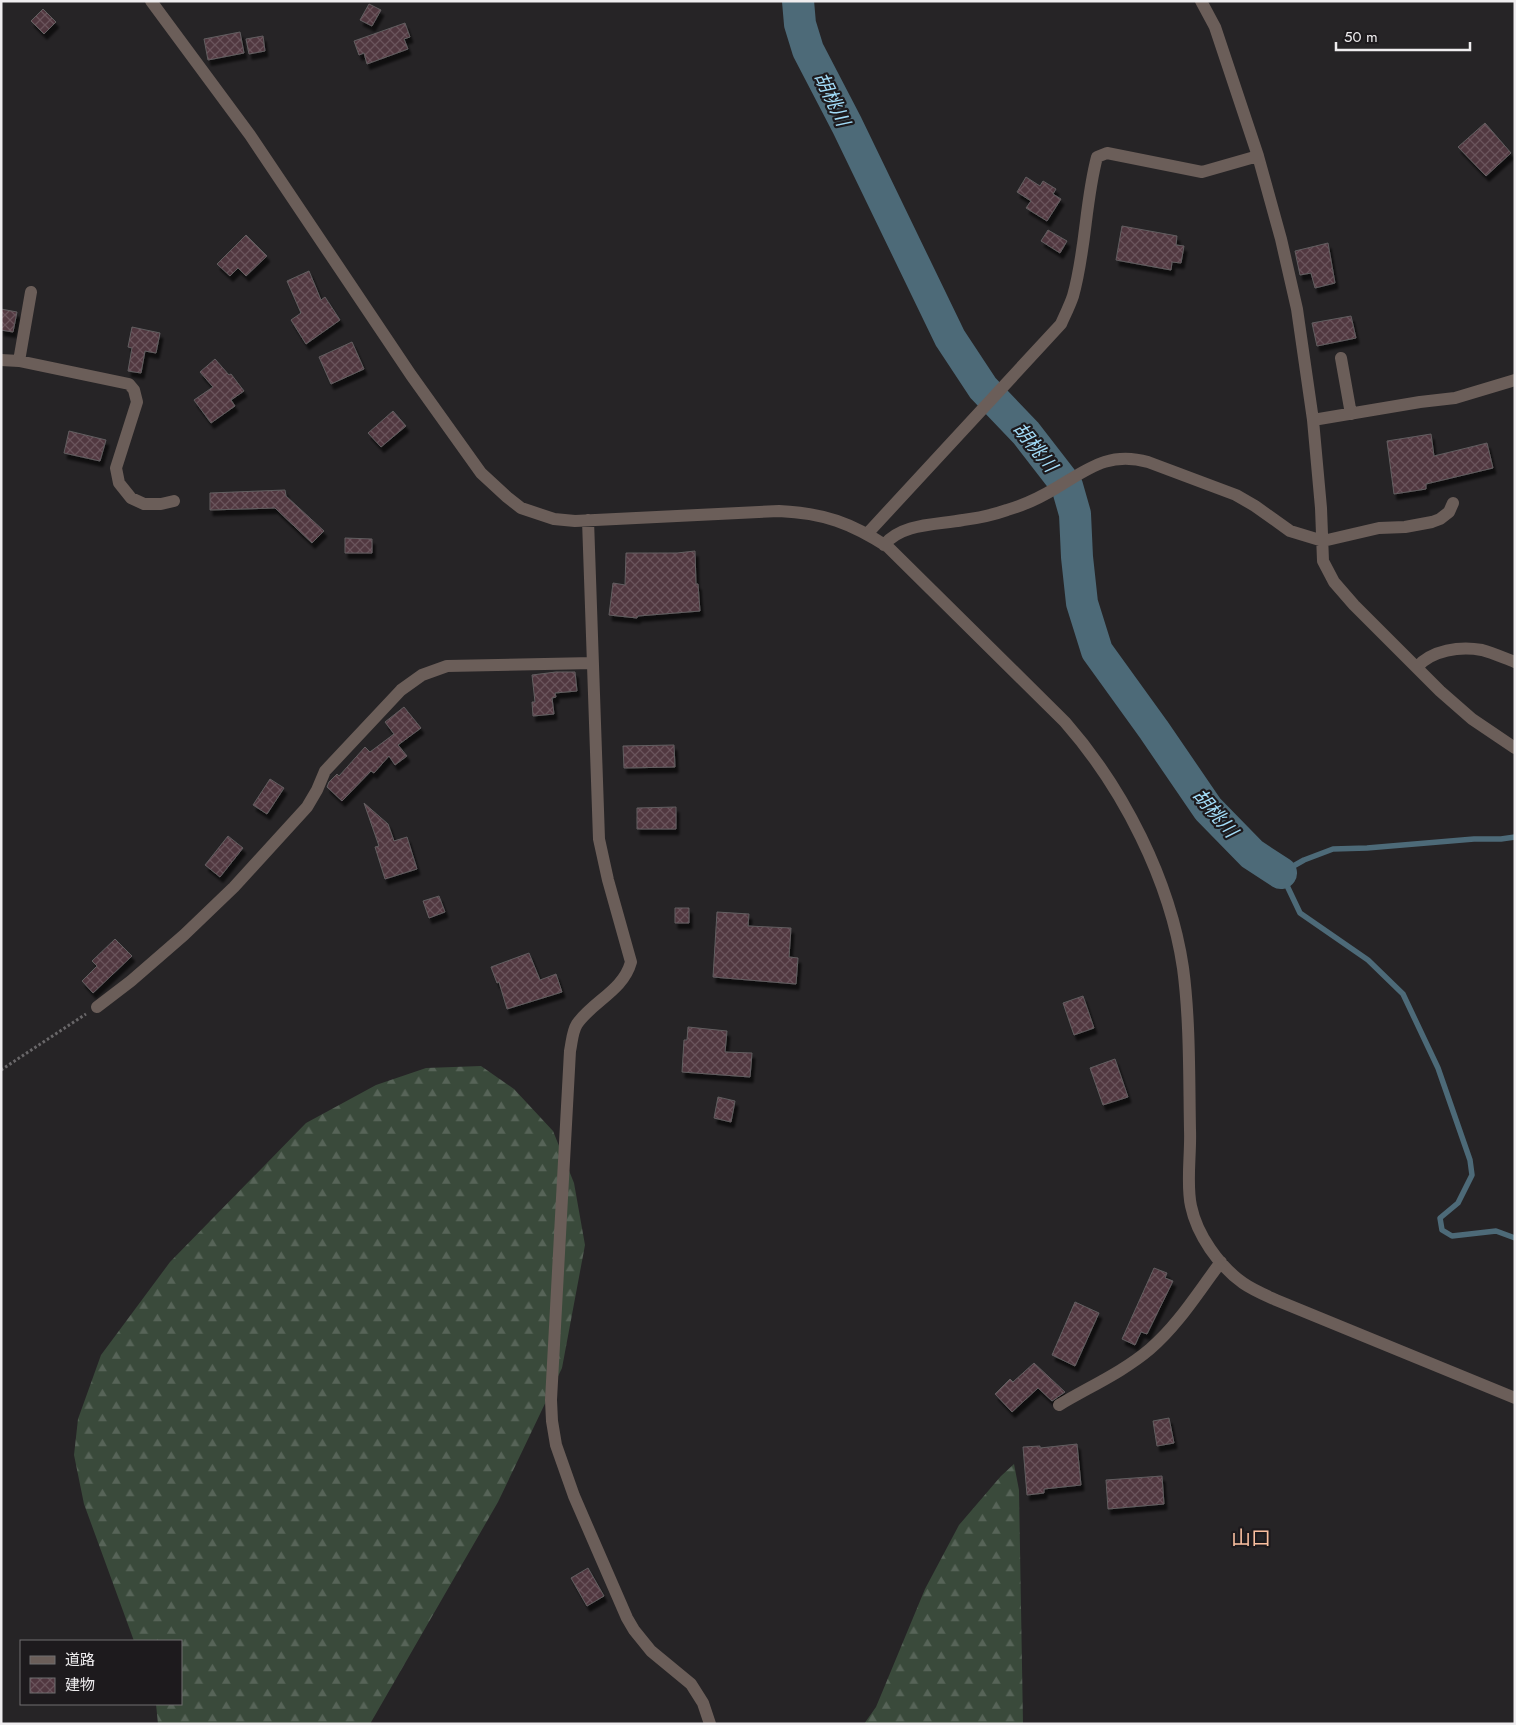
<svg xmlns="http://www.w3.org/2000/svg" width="1516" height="1725" font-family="Jost,'Noto Sans JP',sans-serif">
<defs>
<pattern id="forest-firs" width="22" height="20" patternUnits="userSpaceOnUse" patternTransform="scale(1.25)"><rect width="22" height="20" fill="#3a4a3b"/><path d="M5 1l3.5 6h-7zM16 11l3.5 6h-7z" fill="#576458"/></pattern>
<pattern id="building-cross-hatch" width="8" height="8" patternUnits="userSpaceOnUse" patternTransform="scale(1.25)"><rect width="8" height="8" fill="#513740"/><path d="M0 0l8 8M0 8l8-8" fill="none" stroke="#6a545c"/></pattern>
<filter id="shadow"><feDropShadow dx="3" dy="5.5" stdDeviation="1" flood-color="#0009"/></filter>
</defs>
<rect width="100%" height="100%" fill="#262426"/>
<path fill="url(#forest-firs)" d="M481 1066 514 1089 553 1131 574 1183 585 1245 562 1368 498 1502 370 1724H158L156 1704H181V1641H134L84 1504 74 1455 78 1419 101 1355 170 1262 306 1123 376 1085 426 1068Z
M1014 1464 1019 1490 1023 1724H864L876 1707 925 1589 959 1525 1001 1476Z"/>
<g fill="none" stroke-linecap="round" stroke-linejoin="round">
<path stroke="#4d6a78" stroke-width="5.5" d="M1515 837 1501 839H1474L1367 848 1333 849 1304 860 1281 873 1300 913 1368 960 1403 994 1438 1068 1470 1160 1472 1175 1458 1203 1440 1218 1442 1230 1452 1236 1496 1231 1515 1238"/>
<path stroke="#4d6a78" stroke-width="32" d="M798 1 800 24 808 50 847 125 950 338 983 388 1026 433 1067 486 1075 514 1077 557 1082 603 1097 651 1154 730 1208 809 1252 854 1281 873"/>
</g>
<path fill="url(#building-cross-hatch)" stroke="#625e60" filter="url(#shadow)" d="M369 4 381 10 372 26 360 20Z
M43 9 56 22 44 34 31 21Z
M405 23 410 37 404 39 408 49 367 64 364 53 359 55 354 41Z
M240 32 244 53 208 60 204 39Z
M263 36 265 51 249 54 246 39Z
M1485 123 1511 153 1486 176 1458 147Z
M1026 177 1040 186 1043 181 1056 189 1053 194 1061 199 1047 221 1026 208 1031 201 1017 192Z
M1122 226 1177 236 1176 245 1184 246 1181 263 1172 262 1171 270 1116 260Z
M1048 230 1067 241 1060 253 1041 241Z
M246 235 267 256 246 276 238 268 230 276 217 264Z
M1328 243 1335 283 1315 288 1311 273 1300 275 1295 251Z
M309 271 321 300 325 297 340 320 306 344 291 320 301 313 287 281Z
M1 309 17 312 13 332 1 330Z
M1351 316 1356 338 1317 346 1312 323Z
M132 327 160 333 156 353 145 351 141 373 128 371 132 348 128 347Z
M352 342 364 369 331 384 319 357Z
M215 359 229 375 231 374 244 391 231 400 235 406 211 423 194 400 213 387 200 372Z
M393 411 406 426 381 447 368 433Z
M69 431 106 440 100 461 64 453Z
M1431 434 1434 456 1487 443 1493 468 1426 484V489L1394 494 1387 441Z
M285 490 286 496 324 531 312 543 275 508 210 510V493Z
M345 538 372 539V553H345Z
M695 551 696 584H698L700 611 638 616 637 618 609 615 613 583 625 585 626 553H677Z
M556 672H575L577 691 555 693 556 697 552 698 554 714 533 716 532 702H535L532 675Z
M404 707 421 728 398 745 407 756 395 765 389 756 374 773 371 771 342 801 327 787 329 782 337 774 339 776 365 747 370 752 394 734 385 722Z
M674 745 675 767 624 768 623 746Z
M270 779 284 788 267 814 253 805Z
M364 803 388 824 394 841 407 837 417 869 385 879 375 847 379 846Z
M676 807V829H637V808Z
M228 836 243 848 220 877 205 865Z
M439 896 445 912 429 918 423 901Z
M675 908H689V923H675Z
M717 912 749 914 748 926 791 928 789 957 798 958 796 984 713 977Z
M115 939 132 956 93 993 82 981 97 966 92 961Z
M529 953 540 980 556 974 562 992 507 1009 499 982 497 983 491 967Z
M1083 996 1094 1028 1074 1035 1063 1003Z
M688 1027 727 1031 725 1052 752 1053 750 1077 682 1072 684 1040H687Z
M1115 1059 1128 1097 1103 1105 1090 1068Z
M718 1097 735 1101 731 1122 714 1118Z
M1154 1268 1167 1273 1165 1278 1173 1281 1147 1334 1141 1332 1135 1345 1122 1339Z
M1075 1302 1099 1313 1075 1366 1052 1355Z
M1034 1363 1065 1392 1052 1401 1038 1388 1012 1412 995 1394 1010 1379 1013 1382Z
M1169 1418 1174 1443 1157 1446 1153 1421Z
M1077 1444 1081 1485 1044 1489V1493L1027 1495 1023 1447 1040 1446V1448Z
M1162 1476 1164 1504 1108 1509 1106 1480Z
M588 1568 604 1596 587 1606 571 1578Z"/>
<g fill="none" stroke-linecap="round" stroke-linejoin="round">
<path stroke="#696769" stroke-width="3" stroke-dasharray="2.5 2.5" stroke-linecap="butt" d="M1 1070 86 1014"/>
<path stroke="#6b5e59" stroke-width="12" d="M151 1 250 135 411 375 481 473 507 497 521 508 554 519 575 521 779 511C824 513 851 523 888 547L1065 722C1123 788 1170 880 1183 968 1190 1020 1189 1078 1190 1130 1191 1154 1186 1184 1191 1206 1197 1235 1219 1266 1243 1283 1253 1290 1265 1295 1276 1300L1515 1398
M1201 1 1215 27 1258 156 1281 239 1297 309 1313 420 1321 508 1323 561 1334 582 1354 605 1440 691 1472 719 1515 748
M1341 358 1351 414
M1 360 19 361 129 384 134 390 137 402 116 468 119 483 131 498 144 504H161L174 501
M19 361 31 292
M1313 420 1420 402 1455 398 1515 380
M588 520 599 839 608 880 631 962C623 991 593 1001 577 1024 572 1032 572 1042 570 1051L551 1400 552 1421 556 1445 574 1496 627 1618 634 1630 651 1651 691 1684 703 1703 710 1724
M867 534 1061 324C1065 315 1070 305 1073 296 1086 250 1085 202 1097 157L1107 153 1202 172 1258 156
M884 545C902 523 937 525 963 520 978 518 993 515 1007 510 1025 505 1041 497 1056 488 1088 469 1109 451 1148 462L1236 495 1255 506 1290 531 1323 541 1379 528 1405 527 1432 522 1440 519 1449 512 1453 503
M1417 667C1432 650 1460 646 1482 650 1493 653 1504 658 1515 662
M97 1007 131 981 184 935 234 887 307 807 317 790 325 771 401 690 422 675 447 666 593 663
M1059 1405C1089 1387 1123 1372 1150 1349 1179 1324 1198 1292 1221 1262"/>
</g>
<g text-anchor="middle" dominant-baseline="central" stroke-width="4.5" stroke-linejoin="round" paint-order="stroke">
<g font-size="19" font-style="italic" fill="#a2dcf8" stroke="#1d1a1d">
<text transform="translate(832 99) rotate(64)">胡桃川</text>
<text transform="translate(1035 447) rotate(51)">胡桃川</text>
<text transform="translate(1215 813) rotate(49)">胡桃川</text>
</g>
<g font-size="20" fill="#f9bf9f" stroke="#1d1a1d">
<text x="1251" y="1538">山口</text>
</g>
</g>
<rect width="1516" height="1725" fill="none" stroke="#efedef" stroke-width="5"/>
<rect x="20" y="1640" width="162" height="65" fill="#1d1a1d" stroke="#716e71"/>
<rect x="30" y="1656" width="25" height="8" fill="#6b5e59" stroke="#716e71"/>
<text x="65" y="1665" font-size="15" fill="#efedef">道路</text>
<rect x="30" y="1678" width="25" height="15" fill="url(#building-cross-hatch)" stroke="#716e71"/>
<text x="65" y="1690" font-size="15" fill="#efedef">建物</text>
<path d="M1336 42v8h134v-8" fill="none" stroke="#efedef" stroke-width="2.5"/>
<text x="1344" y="42" font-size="15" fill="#efedef" stroke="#1d1a1d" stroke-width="4" paint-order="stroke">50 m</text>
</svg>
